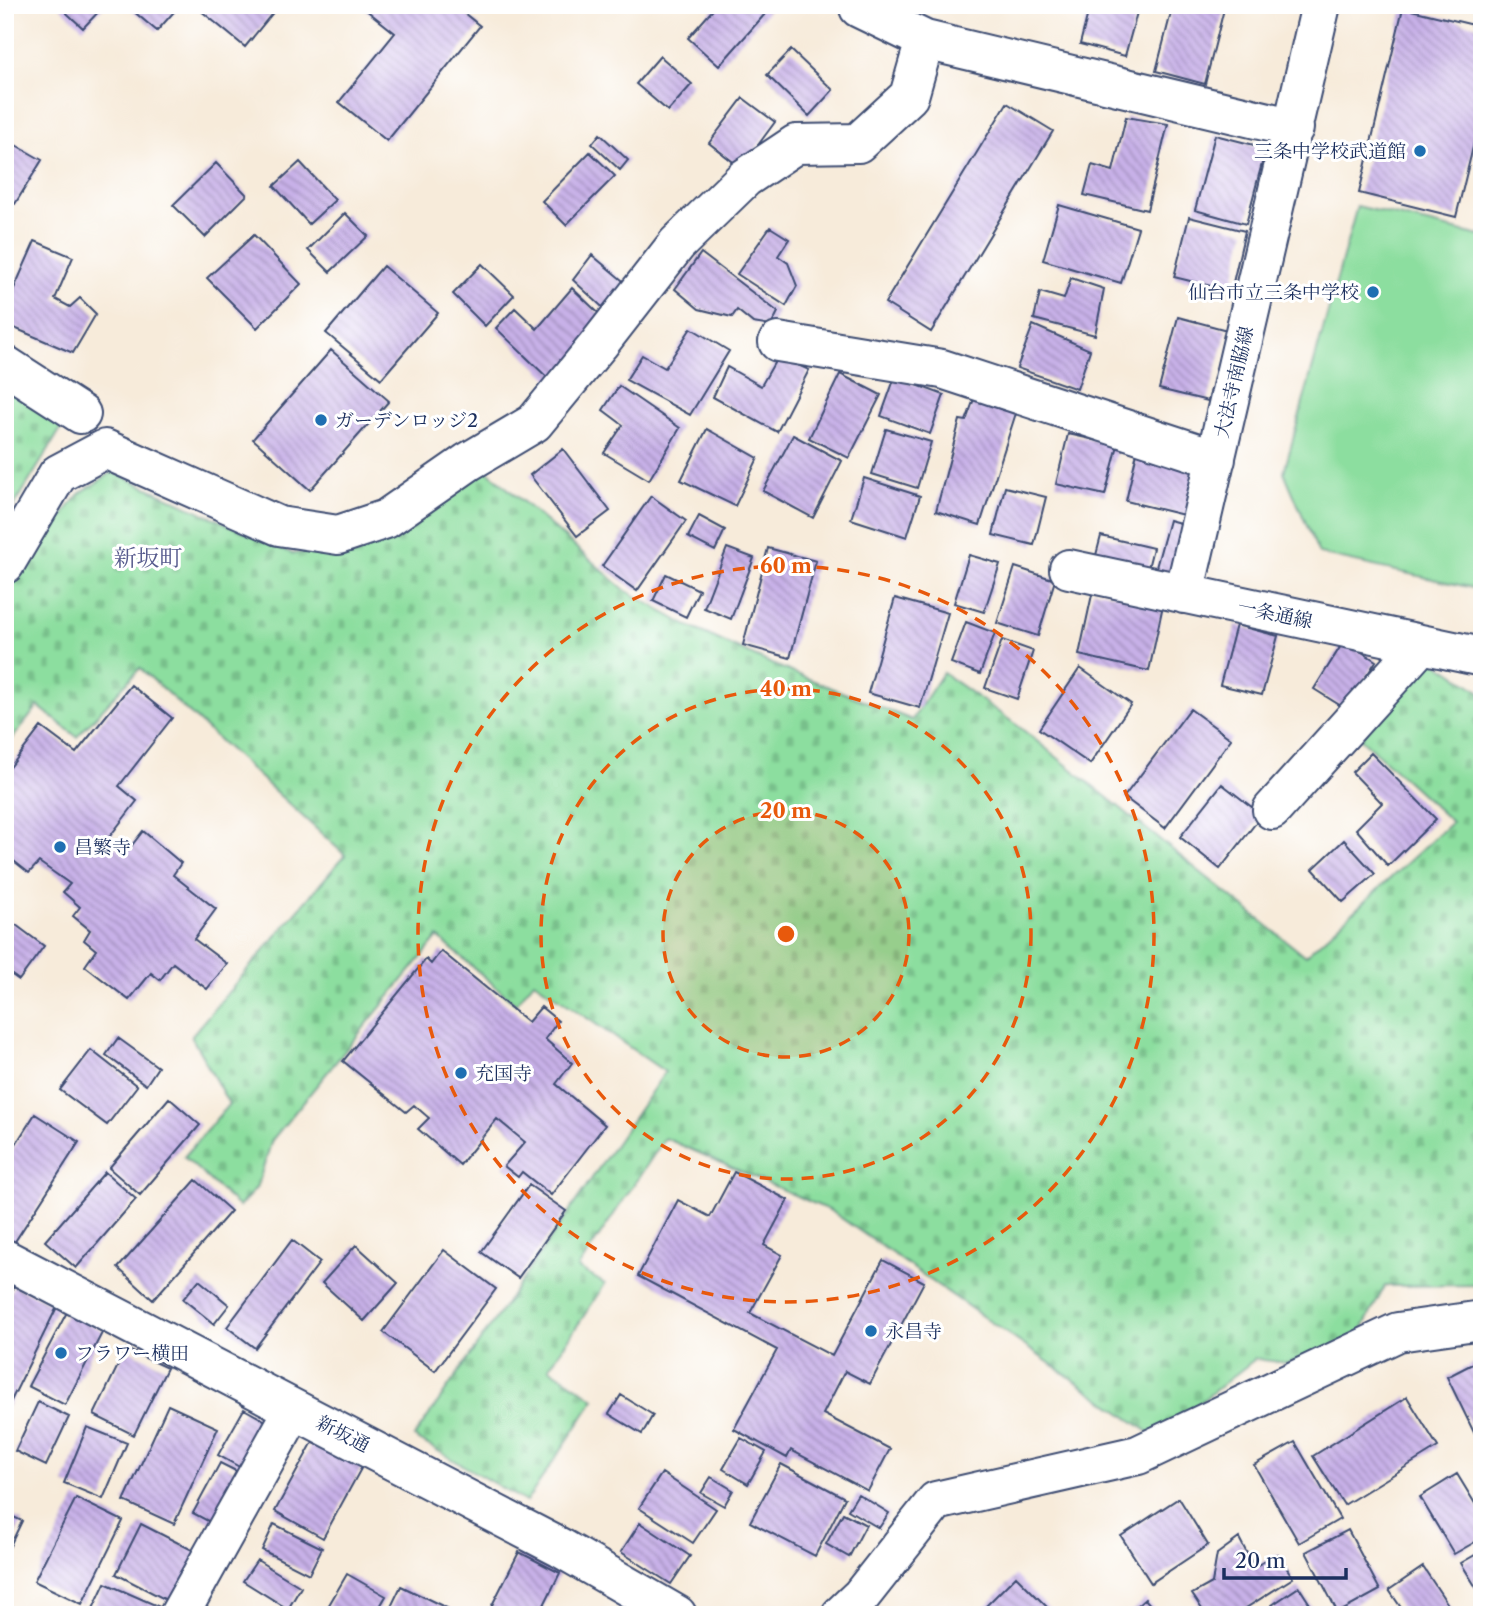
<svg xmlns="http://www.w3.org/2000/svg" width="1487" height="1620" font-family="'Libre Caslon Text','Noto Serif JP',serif">
<defs>
<pattern id="cemetery-stones" width="16" height="16" patternUnits="userSpaceOnUse" patternTransform="scale(1.75)"><rect width="16" height="16" fill="#8cde9f"/><path d="M2 7V4a2 2 0 0 1 4 0v3zM10 15v-3a2 2 0 0 1 4 0v3z" fill="#78bf8b"/></pattern>
<pattern id="building-back-hatch" width="6" height="6" patternUnits="userSpaceOnUse" patternTransform="scale(1.75)"><rect width="6" height="6" fill="#c8b1e8"/><path d="M-1 5l2 2M0 0l6 6M5-1l2 2" fill="none" stroke="#a290bf"/></pattern>
</defs>
<rect width="100%" height="100%" fill="#fff"/>
<filter id="ink" filterUnits="userSpaceOnUse"><feTurbulence type="fractalNoise" baseFrequency=".0143" numOctaves="2"/><feDisplacementMap in="SourceGraphic" scale="14" xChannelSelector="R" yChannelSelector="G"/><feConvolveMatrix kernelMatrix="1 2 1 2 8 2 1 2 1" color-interpolation-filters="sRGB"/></filter>
<filter id="wash" filterUnits="userSpaceOnUse"><feTurbulence type="fractalNoise" baseFrequency=".00686" numOctaves="4" result="noise"/><feDisplacementMap in="SourceGraphic" scale="28" xChannelSelector="R" yChannelSelector="G"/><feGaussianBlur stdDeviation="1.57" result="paint"/><feColorMatrix in="noise" values="0 0 0 0 0 0 0 0 0 0 0 0 0 0 0 0 0 1.4 0 .05"/><feComposite in="paint" operator="in"/></filter>
<g filter="url(#wash)">
<rect width="100%" height="100%" fill="#f7ebda"/>
<path fill="#8cde9f" stroke="#54867e" stroke-width="2" d="M1357 206 1480 236 1482 232V590L1319 554 1284 472Z"/>
<path fill="url(#cemetery-stones)" stroke="#54867e" stroke-width="2" d="M5 379 68 417 5 521Z
M484 468 625 590 686 625 774 665 912 720 943 673 1018 726 1305 956 1452 822 1360 738 1432 659 1482 693V1099L1476 1104 1482 1110V1285L1385 1286 1357 1339 1288 1363 1255 1359 1156 1437 831 1211 665 1138 578 1268 605 1284 549 1368 595 1399 526 1502 414 1437 665 1072 534 981 516 1004 438 937 272 1140 257 1187 239 1207 184 1157 229 1104 191 1036 345 855 140 668 77 737 38 706 5 748V589L79 494 113 472 293 554 373 540Z"/>
<g id="blocks">
<path fill="url(#building-back-hatch)" d="M58 5H105L83 28Z
M126 5H180L157 31Z
M194 5H270L275 10 245 47Z
M360 5H454L480 26 387 141 339 102 395 33Z
M717 5H773L719 66 688 38Z
M1090 5H1139L1125 56 1080 44Z
M1173 5H1225L1205 84 1156 71Z
M1403 8 1482 27V110L1456 217 1359 193Z
M791 50 833 90 809 116 767 75Z
M660 56 692 84 668 111 636 84Z
M743 98 775 122 741 168 709 143Z
M1007 103 1053 131 931 332 885 303Z
M1126 117 1168 124 1147 210 1084 195 1092 165 1113 171Z
M600 134 628 160 620 170 592 144Z
M1215 135 1266 148 1246 224 1195 210Z
M5 139 42 160 15 204 5 198Z
M590 152 615 176 566 225 542 201Z
M300 162 335 200 309 224 274 186Z
M216 163 247 195 205 237 173 205Z
M1059 205 1138 228 1121 283 1043 260Z
M345 213 368 236 330 272 308 250Z
M1189 217 1245 231 1231 291 1174 277Z
M770 227 789 239 778 256 788 263 797 286 786 306 737 274Z
M254 235 301 284 257 328 207 278Z
M35 241 73 257 55 299 70 307 80 298 96 314 73 353 5 324V309Z
M701 253 778 312 771 326 753 323 737 310 732 317 699 309 675 289Z
M592 255 634 290 612 316 573 280Z
M482 264 514 295 485 326 453 294Z
M383 266 438 313 381 379 326 333Z
M1071 278 1104 289 1095 335 1034 319 1040 292 1064 299Z
M572 288 609 323 552 382 496 328 515 308 537 329Z
M1178 317 1227 330 1208 401 1159 389Z
M1033 325 1090 350 1077 389 1017 368Z
M691 328 729 351 690 415 626 380 642 355 665 368Z
M331 350 389 401 310 490 253 439Z
M778 356 809 370 777 432 713 397 727 367 761 386Z
M840 374 881 395 849 458 809 438Z
M895 377 944 395 930 434 881 416Z
M619 386 680 428 649 480 604 453 623 425 603 410Z
M974 399 1016 413 980 525 936 511 960 420 966 421Z
M707 429 758 458 735 506 681 480Z
M886 429 931 442 917 488 872 474Z
M1068 434 1118 445 1105 495 1056 484Z
M793 435 842 461 813 518 763 491Z
M563 449 610 511 577 536 530 475Z
M1137 452 1204 468 1192 517 1126 501Z
M864 478 920 496 907 537 851 519Z
M1005 487 1046 497 1034 545 993 535Z
M651 496 686 521 637 591 602 566Z
M699 516 725 530 715 551 688 537Z
M1169 520 1191 526 1177 577 1155 571Z
M1101 536 1153 548 1147 572 1095 559Z
M727 548 754 558 731 619 704 608Z
M768 548 816 561 790 658 743 645Z
M969 555 1000 564 984 612 954 603Z
M1015 567 1055 580 1038 636 997 623Z
M666 574 699 590 686 617 653 601Z
M1093 590 1163 605 1149 671 1079 655Z
M895 598 948 613 920 708 868 693Z
M966 622 995 633 980 674 951 663Z
M1236 625 1278 636 1262 695 1220 685Z
M1002 640 1033 651 1017 699 985 688Z
M1344 641 1376 661 1346 709 1314 689Z
M1080 668 1131 704 1090 764 1039 729Z
M131 685 172 718 119 786 137 801 107 840 125 854 143 831 181 863 173 875 216 909 194 939 227 964 207 989 173 963 160 980 151 973 129 1000 85 966 96 950 84 940 90 930 73 916 80 907 63 892 70 884 39 862 29 873 5 854V774L41 727 76 753Z
M1190 709 1231 739 1165 828 1124 797Z
M1371 753 1436 819 1388 866 1356 829 1382 803 1352 772Z
M1222 784 1262 815 1220 869 1180 837Z
M1344 840 1375 874 1343 902 1313 869Z
M12 922 44 946 19 980 5 970V932Z
M441 951 528 1022 541 1007 558 1021 545 1039 572 1063 556 1084 605 1125 551 1195 522 1172 518 1177 504 1166 525 1142 497 1119 460 1165 418 1129 429 1118 414 1105 406 1112 343 1061 426 959 431 964Z
M118 1038 158 1067 146 1085 106 1055Z
M91 1050 137 1086 107 1125 60 1090Z
M169 1098 200 1125 140 1195 109 1168Z
M35 1114 79 1142 14 1243 5 1237V1161Z
M105 1172 136 1199 76 1268 45 1241Z
M734 1172 788 1200 764 1245 782 1255 750 1313 832 1356 883 1260 924 1282 870 1384 845 1371 823 1414 890 1449 868 1491 791 1450 787 1458 734 1429 777 1350 638 1276 678 1200 710 1217Z
M196 1180 231 1211 153 1300 118 1268Z
M529 1185 566 1211 518 1278 481 1252Z
M292 1240 320 1262 255 1348 227 1327Z
M356 1245 398 1283 364 1321 322 1283Z
M444 1250 496 1289 435 1371 383 1332Z
M199 1280 229 1305 214 1324 183 1299Z
M14 1286 57 1307 8 1407 5 1406V1304Z
M67 1312 103 1331 65 1405 28 1386Z
M126 1349 167 1368 134 1435 94 1415Z
M1482 1359V1444L1480 1445 1447 1377Z
M621 1395 653 1415 642 1434 609 1414Z
M1407 1397 1438 1447 1344 1505 1313 1456Z
M38 1402 69 1417 46 1466 15 1451Z
M168 1405 218 1428 174 1524 124 1501Z
M244 1409 271 1424 245 1470 218 1455Z
M87 1427 127 1443 103 1499 64 1483Z
M315 1438 363 1465 323 1538 275 1511Z
M741 1438 766 1452 748 1484 723 1469Z
M1295 1442 1340 1519 1299 1543 1254 1465Z
M220 1463 246 1476 219 1527 193 1513Z
M781 1464 845 1498 815 1556 750 1522Z
M662 1473 716 1509 693 1543 639 1508Z
M1457 1474 1482 1515V1538L1454 1554 1420 1497Z
M711 1477 733 1490 724 1506 701 1493Z
M858 1494 889 1513 879 1528 848 1510Z
M76 1498 123 1521 82 1604 34 1581Z
M1179 1498 1208 1545 1151 1583 1121 1536Z
M5 1513 22 1521 5 1556Z
M843 1513 866 1525 849 1557 826 1544Z
M640 1523 690 1556 671 1584 621 1552Z
M141 1524 200 1554 174 1604 116 1574Z
M274 1524 322 1548 309 1574 262 1550Z
M1348 1530 1380 1590 1338 1613 1306 1552Z
M1239 1538 1254 1567 1278 1554 1293 1578 1235 1615H1206L1192 1594 1212 1583 1217 1554Z
M1482 1551V1597L1461 1563Z
M519 1552 560 1573 539 1615H487Z
M257 1560 301 1587 288 1609 243 1581Z
M1423 1567 1455 1615H1406L1389 1590Z
M347 1574 386 1596 375 1615H323Z
M1016 1576 1055 1615H977Z
M105 1583 162 1608 159 1615H90Z
M401 1586 455 1612 453 1615H387Z
M1299 1587 1317 1615H1279L1272 1605Z
M1145 1599 1159 1615H1127Z"/>
</g>
</g>
<g filter="url(#ink)">
<use href="#blocks" fill-opacity="0" stroke="#3c4b71" stroke-width="2"/>
<g fill="none" stroke-linecap="round" stroke-linejoin="round">
<defs>
<path id="minor" d="M859 8 925 40 1294 128
M778 342 942 369 1216 459
M5 365 81 414
M5 564 58 474 105 449 279 526 338 535 386 519 468 462 534 423 599 344 677 244 745 178 796 144 858 143 909 96 925 40
M1069 569 1482 657
M1184 594 1321 5
M1272 810 1421 645
M5 1259 561 1548 677 1615
M179 1615 294 1409
M841 1615 861 1596 936 1501 1138 1455 1398 1332 1482 1320"/>
</defs>
<use href="#minor" stroke="#3c4b71" stroke-width="42"/>
<use href="#minor" stroke="#fff" stroke-width="38"/>
</g>
</g>
<circle cx="786" cy="934" r="123" fill="#e8590c" fill-opacity=".12"/>
<g fill="none" stroke="#e8590c" stroke-width="3.5" stroke-dasharray="12 9">
<circle cx="786" cy="934" r="123"/>
<circle cx="786" cy="934" r="245"/>
<circle cx="786" cy="934" r="368"/>
</g>
<g fill="#1f6fb2" stroke="#fff" stroke-width="2.5">
<circle cx="1420" cy="151" r="7"/>
<circle cx="1373" cy="292" r="7"/>
<circle cx="321" cy="420" r="7"/>
<circle cx="60" cy="847" r="7"/>
<circle cx="461" cy="1073" r="7"/>
<circle cx="871" cy="1331" r="7"/>
<circle cx="61" cy="1353" r="7"/>
</g>
<g text-anchor="middle" dominant-baseline="central" stroke-width="6" stroke-linejoin="round" paint-order="stroke">
<g font-size="19" fill="#1b2f5e" stroke="#fff" text-anchor="start">
<text x="1406" y="151" text-anchor="end">三条中学校武道館</text>
<text x="1359" y="292" text-anchor="end">仙台市立三条中学校</text>
<text x="335" y="420">ガーデンロッジ2</text>
<text x="74" y="847">昌繁寺</text>
<text x="475" y="1073">充国寺</text>
<text x="885" y="1331">永昌寺</text>
<text x="75" y="1353">フラワー横田</text>
</g>
<g font-size="19" fill="#1b2f5e" stroke="#fff">
<text transform="translate(1234 382) rotate(-77)">大法寺南脇線</text>
<text transform="translate(1275 614) rotate(12)">一条通線</text>
<text transform="translate(343 1434) rotate(27)">新坂通</text>
</g>
<g font-size="23" fill="#585c8e" stroke="#fff">
<text x="148" y="558">新坂町</text>
</g>
</g>
<circle cx="786" cy="934" r="10" fill="#e8590c" stroke="#fff" stroke-width="3.5"/>
<g font-size="21" text-anchor="middle" font-weight="bold" fill="#e8590c" stroke="#fff" stroke-width="6" stroke-linejoin="round" paint-order="stroke">
<text x="786" y="573">60 m</text>
<text x="786" y="696">40 m</text>
<text x="786" y="818">20 m</text>
</g>
<rect width="1487" height="1620" fill="none" stroke="#fff" stroke-width="28"/>
<path d="M1224 1568v10h122v-10" fill="none" stroke="#1b2f5e" stroke-width="3.5"/>
<text x="1235" y="1568" font-size="21" fill="#1b2f5e" stroke="#ffffff" stroke-width="5" paint-order="stroke">20 m</text>
</svg>
